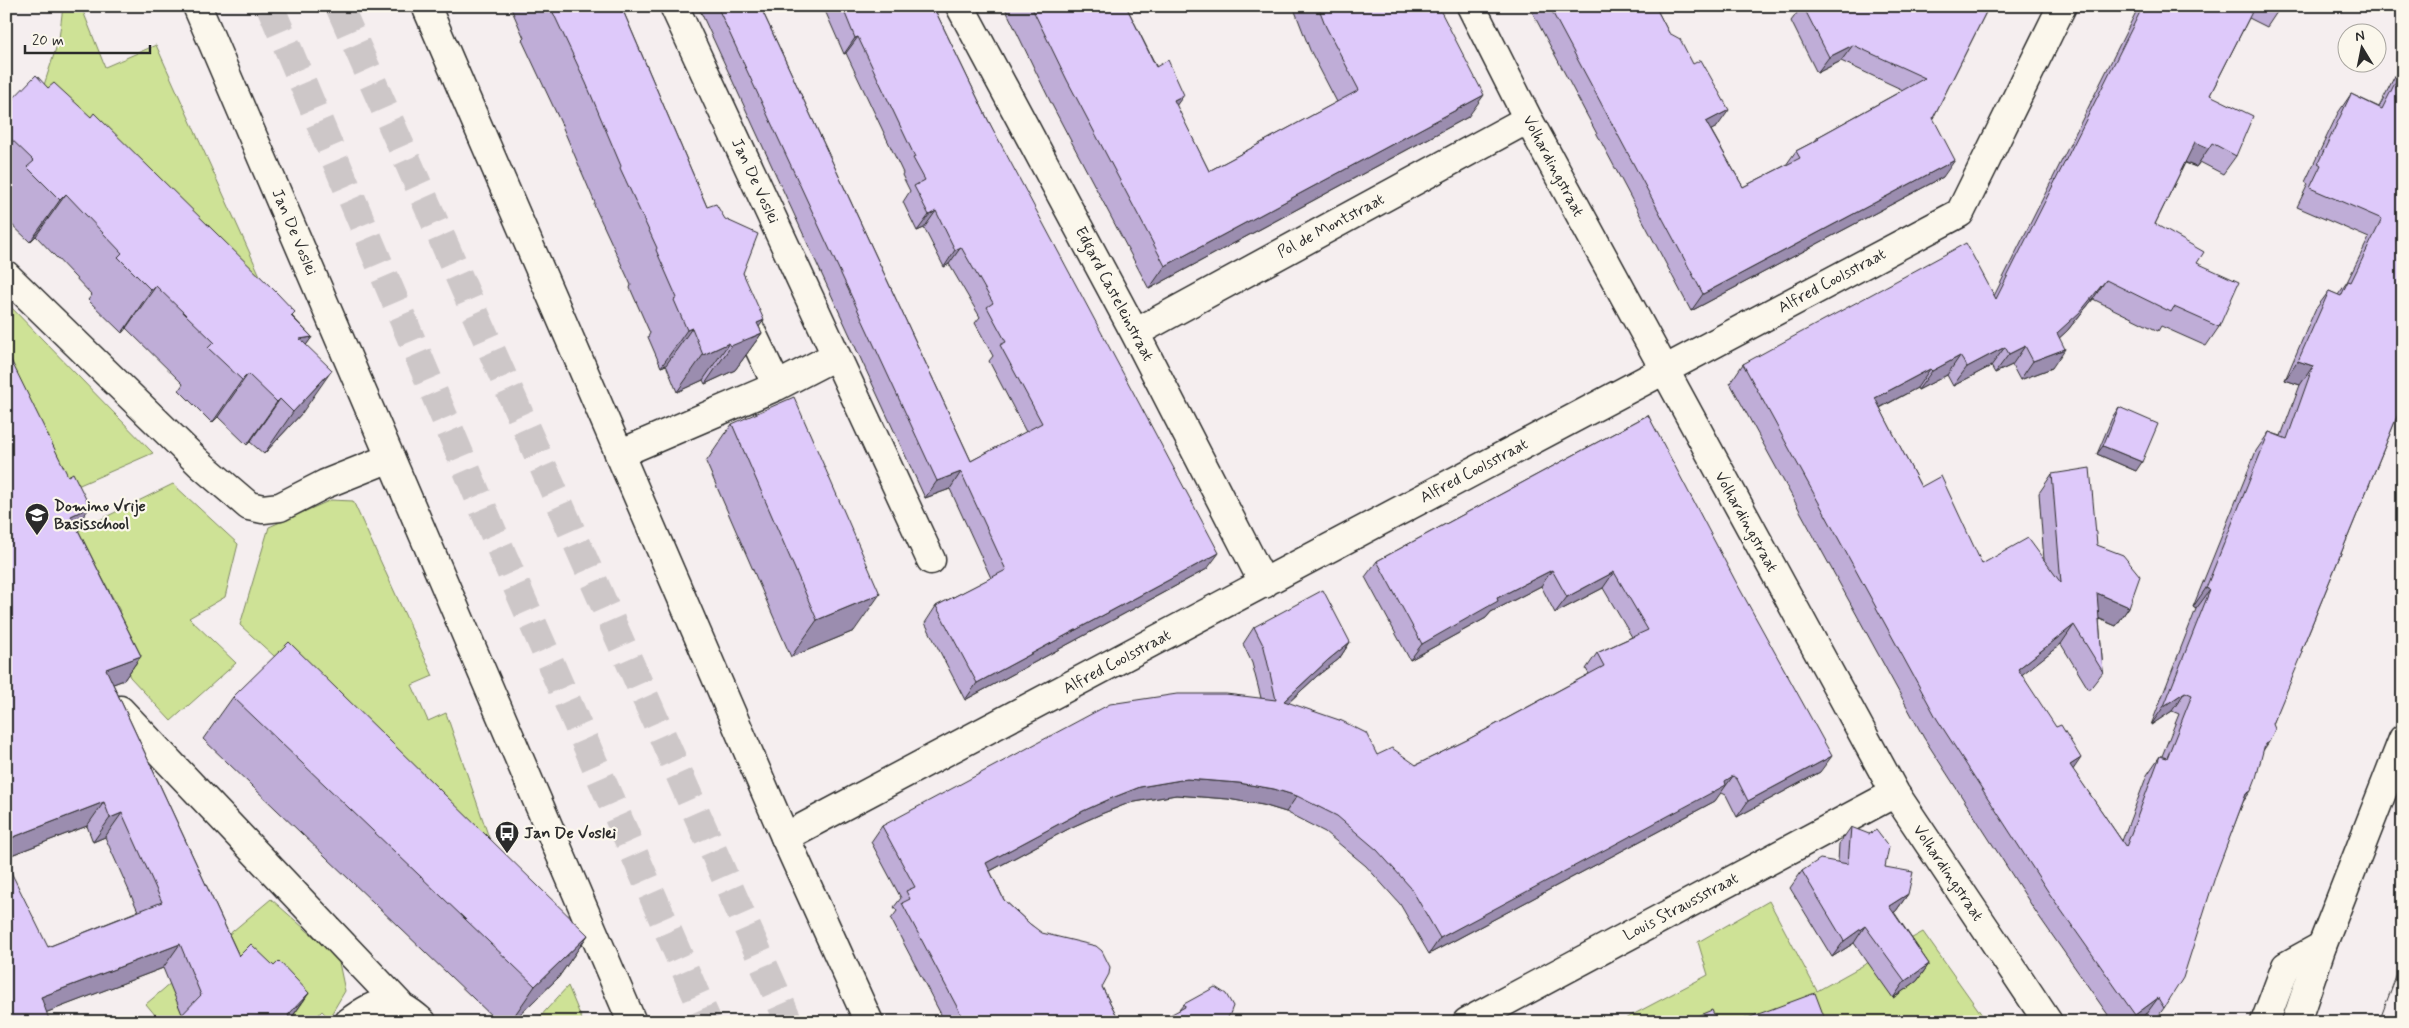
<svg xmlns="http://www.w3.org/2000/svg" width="2409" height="1028" font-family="Mynerve,sans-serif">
<rect width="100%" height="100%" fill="#f5eeef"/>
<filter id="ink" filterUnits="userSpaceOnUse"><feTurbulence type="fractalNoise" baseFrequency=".02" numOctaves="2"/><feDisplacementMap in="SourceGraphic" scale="10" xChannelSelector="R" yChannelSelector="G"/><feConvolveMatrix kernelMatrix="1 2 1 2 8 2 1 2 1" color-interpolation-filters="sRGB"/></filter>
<g filter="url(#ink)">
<path fill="#cee296" stroke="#7c8660" d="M63 6H81L105 67 156 45 280 320 44 85 59 39Z
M6 302 153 453 66 491 6 363Z
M173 484 238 544 225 597 189 618 236 663 171 721 130 677 103 620 120 611 77 531Z
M331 500 353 501 433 676 412 685 428 721 446 713 496 858 240 625 269 527Z
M271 899 338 958 345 991 329 1018 322 1011 311 1022H292L295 1017 262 982 176 1022H161L146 1004Z
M1769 901 1817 991 1923 932 1987 1022H1619L1708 975 1698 942Z
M568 986 583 1022H535L537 1020Z"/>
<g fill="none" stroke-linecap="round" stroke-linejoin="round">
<path stroke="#cdc7c8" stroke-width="28" stroke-dasharray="28 14" stroke-linecap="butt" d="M270 6 502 553 708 1022
M339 6 789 1022"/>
<defs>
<path id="street" d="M674 6 931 560
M960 6 1135 333 1264 584
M1471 6 1528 119 1895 793 2048 1022
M6 275 200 464 249 506 263 509 280 507 325 484 390 458
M740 308 777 386
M1135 333 1528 119
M619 454 777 386 835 356
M120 710 399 1004
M785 837 1960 213 2062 6
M349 1022C380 999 393 996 422 1022
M1467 1022 1895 793
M2265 1022 2286 966 2322 946"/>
<path id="secondary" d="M197 6 632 1022
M426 6 785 837 869 1022
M2296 1022 2322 946 2403 739"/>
</defs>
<use href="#street" stroke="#2b2b2b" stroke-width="31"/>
<use href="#secondary" stroke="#2b2b2b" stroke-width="31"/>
<use href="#street" stroke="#fbf7ec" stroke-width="28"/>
<use href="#secondary" stroke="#fbf7ec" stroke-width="28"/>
<path stroke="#2b2b2b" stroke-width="1" d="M2379 1022 2403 958"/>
</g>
<path fill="#bfadd7" stroke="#2b2b2b" d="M510 6H621L707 207 743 273 759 327 762 333 735 370 705 384 703 380 677 392 666 365 661 367 648 337 650 333 630 288 631 285 594 205 595 203 560 121 522 40 524 38Z
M698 6H760L971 461 1026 432 989 361 993 356 975 323 980 317 949 264 944 267 924 228 917 231 903 202 910 191 902 175 903 173 846 53 844 54 823 6H933L988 120 1207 569 965 700 925 623 936 606 991 578 950 489 925 498Z
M1004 6H1130L1128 10 1209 171 1337 102 1310 50 1293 6H1438L1468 117 1149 289 1051 103Z
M1529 6H1655L1717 127 1711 130 1743 187 1786 165 1796 151 1815 141 1818 137 1903 90 1841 61 1817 73 1791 21 1797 13 1796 6H1989L1933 118 1943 177 1691 311Z
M2139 6H2281L2267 27 2249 18 2210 95 2236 156 2223 174 2200 162 2196 167 2185 163 2155 224 2197 263 2219 327 2206 346 2161 326 2158 331 2093 299 2067 331 2059 338 2052 368 2020 380 2012 365 1995 373 1991 366 1953 386 1947 375 1918 390 1917 388 1880 408 1921 487 1982 564 2044 560 2039 493 2052 474 2097 545 2129 607 2116 626 2099 619 2103 672 2089 690 2061 644 2022 674 2073 770 2122 841 2147 775 2160 756H2162L2179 714 2172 711 2151 725 2196 609 2193 607 2256 451 2269 432 2281 436 2300 385 2285 380 2315 310 2329 291 2338 295 2347 282 2369 238 2297 207 2308 184 2305 182 2338 113 2351 94 2379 107 2403 60V402L2301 651 2164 1008 2154 1022H2147L2144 1017 2138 1022H2113L2036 912 1924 738 1730 383 1743 364 1994 296Z
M48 88 292 316 312 337 306 345 302 413 264 454 250 442 247 445 218 417 212 423 179 390 183 384 126 328 122 333 88 300 92 295 36 236 30 242 6 219V106Z
M6 350 76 526 141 656 124 680 113 684 239 956 274 966 309 993 289 1022 182 1014 163 968 47 1012 6 1022 48 947 138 911 105 837 93 842 87 826 6 857Z
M2119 407 2136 471 2097 454 2113 416Z
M1648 415 1820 772 1737 817 1726 795 1722 793H1720L1715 801 1429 954 1400 904 1366 866 1325 832 1286 812 1263 805 1228 799 1176 795 1129 803 1101 814 1072 827 990 871 1004 900 1030 924 1102 987 1120 1022H945L891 919 897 911 894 907 901 898 871 842 882 826 1261 698 1252 663 1243 644 1254 627 1350 642 1339 659 1317 676 1288 703 1377 755 1416 765 1467 740 1589 674 1586 669 1597 653 1632 637 1603 588 1555 613 1541 586 1491 612 1486 618 1410 660 1365 577 1377 561Z
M732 424 854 631 791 657 706 462Z
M233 697 588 935 558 978 512 1022H498L203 739Z
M1851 827 1908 894 1896 911 1894 912 1929 964 1917 981 1893 998 1854 943 1832 957 1790 888 1802 871 1838 862 1839 844Z
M1184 1004 1225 1022 1179 1010Z"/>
<path fill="#9b8daf" stroke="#2b2b2b" d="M858 37 846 53 844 54 855 38Z
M1853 45 1841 61 1817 73 1829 57Z
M1184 95 1168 117 1174 100Z
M1484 95 1468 117 1149 289 1165 266Z
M1729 110 1717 127 1695 139 1706 122Z
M2195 142 2209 148 2196 167 2182 161Z
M1955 160 1943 177 1691 311 1703 294Z
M66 194 36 236 30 242 60 200Z
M936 211 924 228 917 231 929 215Z
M961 247 949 264 944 267 955 250Z
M2106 280 2093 299 2067 331 2044 352 2057 333Z
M156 286 126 328 122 333 151 290Z
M764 320 751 338 762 333 735 370 705 384 731 346 757 323Z
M692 328 666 365 661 367 687 330Z
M312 337 282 379 300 339Z
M729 343 703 380 677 392 703 355Z
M2025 346 2012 365 1995 373 2009 354Z
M2005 347 1991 366 1953 386 1967 367Z
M2065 349 2052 368 2020 380 2033 361Z
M1960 356 1947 375 1918 390 1932 371Z
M2298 361 2313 366 2300 385 2285 380Z
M1930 369 1917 388 1862 417 1875 398Z
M332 370 302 413 264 454 293 412Z
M248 374 218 417 212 423 242 380Z
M280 399 250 442 247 445 277 402Z
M2103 446 2142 462 2136 471 2097 454Z
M961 472 950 489 925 498 937 481Z
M90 507 73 531 71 516Z
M1219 553 1207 569 965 700 977 683Z
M1552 570 1541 586 1491 612 1486 618 1410 660 1422 644 1497 598Z
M1614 572 1603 588 1555 613 1567 597Z
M2206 588 2210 590 2196 609 2193 607Z
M2097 593 2129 607 2116 626 2084 612Z
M880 594 854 631 791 657 817 620Z
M2074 625 2061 644 2005 688 2018 669Z
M1350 642 1339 659 1317 676 1273 717 1284 701 1328 660Z
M141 656 124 680 89 693 106 669Z
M2185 692 2172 711 2151 725 2164 706Z
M2269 742 2256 761 2265 744Z
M1832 756 1820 772 1737 817 1748 801Z
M2081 758 2068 777 2070 765Z
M1733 776 1715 801 1429 954 1440 938Z
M1187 779 1239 783 1274 789 1297 796 1286 812 1263 805 1228 799 1176 795 1129 803 1101 814 1072 827 975 879 986 863 1083 811 1112 798 1140 787Z
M2251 791 2237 810 2246 794Z
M104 802 87 826 6 857V840Z
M122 813 105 837 93 842 110 818Z
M1908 894 1896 911 1878 923 1889 906Z
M1865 926 1854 943 1832 957 1844 941Z
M588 935 558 978 512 1022H510L535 986Z
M180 944 163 968 24 1021 41 997Z
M1929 964 1917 981 1893 998 1905 981Z
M309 993 292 1017 288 1022V1015Z
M2158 998 2144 1017 2138 1022H2130L2135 1015Z"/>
<path fill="#dec9fa" stroke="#2b2b2b" d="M550 6H621L707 207 716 204 725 219 758 234 743 273 764 320 757 323 762 333 731 346 729 343 703 355 692 328 687 330 674 300 677 298 656 250 657 248 620 168 621 166 586 83Z
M717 6H760L971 461 1042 423 1000 345 1006 342 987 307 993 303 961 247 955 250 936 211 929 215 914 186 925 180 913 158 915 157 858 37 855 38 842 6H933L988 120 1219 553 977 683 936 606 1006 570 961 472 937 481Z
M1031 6H1126L1156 67 1168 60 1184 95 1174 100 1209 171 1359 90 1326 27 1318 6H1438L1484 95 1165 266 1067 80Z
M1549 6H1655L1669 33 1680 39 1693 64 1701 60 1729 110 1706 122 1743 187 1800 158 1796 151 1819 139 1818 137 1925 78 1853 45 1829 57 1803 6H1989L1933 118 1955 160 1703 294Z
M2143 6H2255L2210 95 2253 116 2236 156 2212 143 2209 148 2195 142 2155 224 2204 252 2197 263 2239 282 2219 327 2174 307 2171 312 2106 280 2080 312 2057 333 2065 349 2033 361 2025 346 2009 354 2005 347 1967 367 1960 356 1932 371 1930 369 1875 398 1921 487 1941 476 1982 564 2028 538 2061 583 2052 474 2090 468 2097 545 2123 555 2140 576 2129 607 2097 593 2103 672 2074 625 2018 669 2056 727 2061 725 2081 758 2070 765 2126 847 2160 756 2167 758 2192 695 2185 692 2164 706 2210 590 2206 588 2269 432 2287 439 2313 366 2298 361 2329 291 2341 296 2348 281 2351 282 2382 219 2310 188 2321 165 2318 163 2351 94 2382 109 2403 67V402L2301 651 2303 652 2273 724 2275 729 2269 742 2265 744 2256 778 2251 791 2246 794 2216 874 2183 978 2164 1008 2158 998 2135 1015 2049 893 1937 719 1743 364 1966 243 1996 299Z
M36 75 48 88 54 83 91 117 94 113 277 293 295 312 291 316 312 337 300 339 332 370 293 412 280 399 277 402 248 374 242 380 208 348 214 342 156 286 151 290 118 257 122 253 66 194 60 200 27 167 34 161 6 134V131L8 129 6 127V106Z
M6 350 68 476 73 473 90 507 71 516 141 656 106 669 239 956 251 944 274 966 279 961 309 993 288 1015 290 1019 288 1022H175L201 995 180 944 41 997 50 1022H6V862L48 947 162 902 122 813 110 818 104 802 6 840Z
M794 397 880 594 817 620 732 424Z
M2119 407 2158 424 2142 462 2103 446Z
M1648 415 1736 582 1832 756 1748 801 1737 779 1733 776 1725 781 1726 785 1440 938 1411 888 1377 850 1337 816 1297 796 1274 789 1239 783 1187 779 1140 787 1112 798 1083 811 986 863 1004 900 1030 924 1042 933 1096 946 1102 951 1110 967 1109 974 1102 987 1120 1022H965L902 903 910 899 906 891 915 887 882 826 1110 704 1177 694H1226L1276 700 1264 647 1254 627 1323 590 1350 642 1328 660 1284 701 1342 721 1366 733 1377 755 1392 748 1416 765 1467 740 1604 666 1597 653 1648 630 1614 572 1567 597 1552 570 1497 598 1498 601 1422 644 1377 561Z
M289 642 588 935 535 986 233 697Z
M1851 827 1869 834 1876 830 1889 847 1885 867 1913 872 1908 894 1889 906 1929 964 1905 981 1865 926 1844 941 1802 871 1820 859 1848 864Z
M1215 987 1226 994 1233 1006 1230 1014 1225 1022H1157L1185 1007 1184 1004Z
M1815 993 1826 1022H1737Z
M1712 1010 1717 1022H1689L1690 1019Z"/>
</g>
<defs>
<symbol id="school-pin" viewBox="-11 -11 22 30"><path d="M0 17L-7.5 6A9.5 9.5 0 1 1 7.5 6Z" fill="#2b2b2b" stroke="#fbf7ec"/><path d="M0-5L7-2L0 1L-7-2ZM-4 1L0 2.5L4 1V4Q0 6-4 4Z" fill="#fff"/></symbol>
<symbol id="bus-pin" viewBox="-11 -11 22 30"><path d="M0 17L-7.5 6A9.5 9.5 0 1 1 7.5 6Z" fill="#2b2b2b" stroke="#fbf7ec"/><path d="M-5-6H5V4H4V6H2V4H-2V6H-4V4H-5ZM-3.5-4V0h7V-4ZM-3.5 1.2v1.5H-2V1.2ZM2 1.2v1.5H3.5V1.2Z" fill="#fff"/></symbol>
</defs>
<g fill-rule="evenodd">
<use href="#school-pin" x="23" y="501" width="28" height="38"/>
<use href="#bus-pin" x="493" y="819" width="28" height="38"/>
</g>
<g text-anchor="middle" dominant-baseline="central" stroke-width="4.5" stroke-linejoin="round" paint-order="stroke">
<g font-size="16" fill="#2b2b2b" stroke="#fbf7ec">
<text transform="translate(1553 166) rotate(62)">Volhardingstraat</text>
<text transform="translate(755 181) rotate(65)">Jan De Voslei</text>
<text transform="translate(1331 226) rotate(-28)">Pol de Montstraat</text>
<text transform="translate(294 232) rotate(67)">Jan De Voslei</text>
<text transform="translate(1832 281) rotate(-28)">Alfred Coolsstraat</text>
<text transform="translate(1114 294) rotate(62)">Edgard Casteleinstraat</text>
<text transform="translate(1474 471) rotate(-28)">Alfred Coolsstraat</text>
<text transform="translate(1746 522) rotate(61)">Volhardingstraat</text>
<text transform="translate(1117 662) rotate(-28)">Alfred Coolsstraat</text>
<text transform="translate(1948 873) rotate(56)">Volhardingstraat</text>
<text transform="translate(1681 907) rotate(-28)">Louis Straussstraat</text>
</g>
<g font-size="16" font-weight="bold" fill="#2b2b2b" stroke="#fbf7ec" text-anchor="start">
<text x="54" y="506">Domino Vrije<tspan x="54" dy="18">Basisschool</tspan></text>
<text x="524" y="833">Jan De Voslei</text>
</g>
</g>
<rect width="2409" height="1028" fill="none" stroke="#fbf7ec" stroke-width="25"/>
<rect x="12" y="12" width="2384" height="1003" fill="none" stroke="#2b2b2b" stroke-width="2" filter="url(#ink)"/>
<g transform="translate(2362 48) rotate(350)"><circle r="24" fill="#fbf7ec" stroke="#a8a59f"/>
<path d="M0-4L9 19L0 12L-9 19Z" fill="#2b2b2b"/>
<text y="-8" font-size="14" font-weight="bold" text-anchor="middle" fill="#2b2b2b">N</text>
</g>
<path d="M25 45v8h125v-8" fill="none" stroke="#2b2b2b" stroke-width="2.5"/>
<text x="32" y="45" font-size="15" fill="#2b2b2b" stroke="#fbf7ec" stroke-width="4" paint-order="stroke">20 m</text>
</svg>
